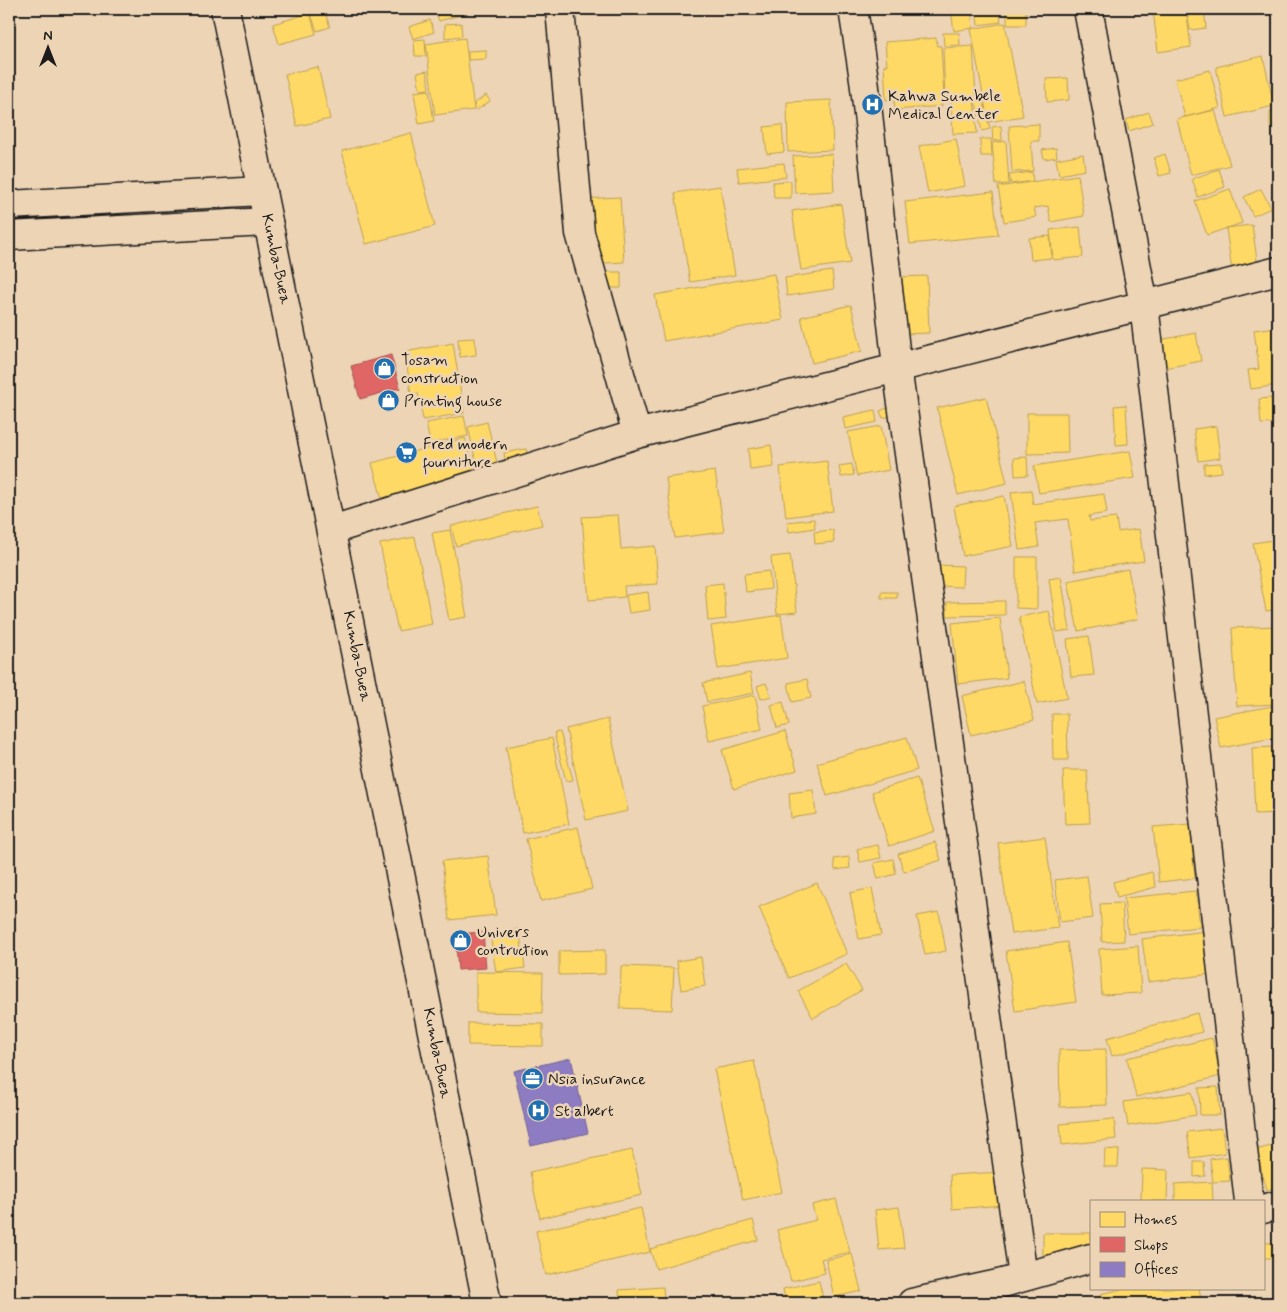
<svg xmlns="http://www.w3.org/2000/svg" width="1287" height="1312" font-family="Mynerve,sans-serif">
<rect width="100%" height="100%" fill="#edd4b5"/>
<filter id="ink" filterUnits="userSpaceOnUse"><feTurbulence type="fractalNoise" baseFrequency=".02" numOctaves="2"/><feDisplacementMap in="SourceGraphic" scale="10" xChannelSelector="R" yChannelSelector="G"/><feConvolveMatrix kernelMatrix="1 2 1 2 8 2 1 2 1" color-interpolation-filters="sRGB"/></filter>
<g filter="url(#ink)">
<path fill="#ffd966" stroke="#bba050" d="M309 9H324L330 27 317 31Z
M376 9H399L377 13Z
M435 9H481L439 21Z
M740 9H775L740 13Z
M778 9H800L801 11 779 14Z
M951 9H971L973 28 954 31Z
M976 9H999L1001 22 978 25Z
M1007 9H1026V25H1007Z
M1048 9H1065V13H1048Z
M1153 9H1186L1191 47 1158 52Z
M1187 9H1204L1206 28 1190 30Z
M310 13 316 34 279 44 273 24Z
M430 20 434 32 413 39 409 27Z
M461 23 462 36 445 38V24Z
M1005 23 1023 116 988 122 971 29Z
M943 33H959L960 45 944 46Z
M465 38 474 110 435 115 426 44Z
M936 38 937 46H941L944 96H941L942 106 895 110 894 100H886L884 65H887L885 42Z
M425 39 426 56H415L414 40Z
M973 46 976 97 945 98 943 48Z
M486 50V59L468 60V51Z
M1263 56 1274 106 1227 117 1216 67Z
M318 67 330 119 297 126 285 74Z
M1210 70 1220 108 1185 117 1175 79Z
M427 71 429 89 420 90 417 73Z
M1068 78 1069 100 1047 102 1046 79Z
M429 90 434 121 419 124 414 92Z
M486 95 490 101 477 110 474 104Z
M974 98 977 133 953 134 951 100Z
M983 98 990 129 982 131 975 100Z
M831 100 833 150 788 152 787 102Z
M1215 110 1230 165 1191 175 1177 119Z
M1149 112 1153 123 1129 131 1126 120Z
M1270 112H1278V127H1270Z
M1039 124V141H1031L1033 171 1012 172 1009 126Z
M782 125 784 152 767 154 764 127Z
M1001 126 1002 140 993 141 992 127Z
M411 133 435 226 366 244 342 151Z
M956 139 965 186 928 193 919 146Z
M980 139H991L992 156H981Z
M1006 141 1009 184 996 185 992 143Z
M1056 148 1057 157 1044 159 1042 150Z
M832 154 834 191 795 193 793 156Z
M1083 154 1085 170 1059 175 1056 159Z
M1165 154 1171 173 1159 176 1154 158Z
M784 163 786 177 739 182 737 168Z
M1219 169 1225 187 1198 197 1192 179Z
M1032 172 1033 181 1011 184 1009 175Z
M1078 175 1084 216 1051 222 1048 206 1034 208 1036 217 1004 222 998 187Z
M791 181V198H774L773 182Z
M720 186 735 275 690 282 675 193Z
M1230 189 1242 223 1207 235 1195 201Z
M1261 189 1271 208 1253 216 1244 197Z
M993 192 998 235 910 244 905 202Z
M620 197 624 262 587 264 582 199Z
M841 204 850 263 801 270 792 211Z
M1252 225 1259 274 1233 278 1226 228Z
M1080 227 1083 257 1053 260 1050 230Z
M1050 236 1052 258 1031 260 1029 238Z
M832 271 834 289 787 296 785 278Z
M590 272H621V288H591Z
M774 274 783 320 664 341 655 295Z
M927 276 929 333 901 334 899 277Z
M851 305 862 351 812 363 801 317Z
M1278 327V385L1251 389 1248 370 1259 369 1254 330Z
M1196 333 1201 361 1154 370 1149 342Z
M475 338 476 355 460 357 458 339Z
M453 343 464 413 423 420 418 393 411 394 405 352Z
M986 397 1007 483 958 495 937 408Z
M1271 398 1273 409 1278 408V423L1261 424 1259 399Z
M1126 405 1128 444 1116 445 1114 406Z
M887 408 890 416 883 418 880 411Z
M875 410 877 422 845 429 843 417Z
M1027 413H1067L1068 453 1027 454Z
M464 416 468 436 430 443 426 423Z
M487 422 498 467 478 471 468 427Z
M881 426 889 470 857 476 848 432Z
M1216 426 1220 458 1198 461 1194 429Z
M465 438 475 474 382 499 372 463Z
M771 445 774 467 750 470 748 449Z
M526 449 529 462 506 466 504 453Z
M1130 451 1135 478 1039 493 1034 466Z
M1027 457 1028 475 1015 476 1014 458Z
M827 461 833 511 786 517 780 467Z
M1221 463 1222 472 1204 474V464Z
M852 464 854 475 841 477 839 466Z
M715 471 724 532 675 538 666 478Z
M1031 490 1033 504 1104 494 1107 513 1089 516 1090 521 1116 518 1118 532 1139 529 1144 561 1075 571 1068 519 1035 523 1039 547 1019 550 1011 492Z
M1004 496 1013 546 963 556 954 506Z
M537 506 542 525 456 546 451 526Z
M618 515 621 549 655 546 658 584 624 586 625 597 589 600 582 517Z
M814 519 815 528 789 532 787 522Z
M450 530 467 617 449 620 432 533Z
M833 530 834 542 815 544 814 532Z
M415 537 432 624 398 631 380 544Z
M1273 540 1278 567V609L1266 611 1253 543Z
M790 555 797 612 777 614 771 557Z
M1016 557H1037V609L1016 608Z
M935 565 963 566 962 587 935 586Z
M1128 569 1138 619 1078 631 1068 581Z
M769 571 771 589 746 592 744 574Z
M1061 577 1070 630 1057 632 1049 579Z
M723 583 726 619 708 621 705 585Z
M648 592 650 610 629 613 626 595Z
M881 592H897V598H881Z
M1005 601V615L947 616V602Z
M1049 611 1067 698 1037 704 1019 617Z
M781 615 787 658 718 669 711 626Z
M1000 618 1007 678 958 684 952 623Z
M1275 626 1278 704 1237 706 1232 628Z
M1089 636 1094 675 1071 677 1067 639Z
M750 673 754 693 707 702 703 683Z
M807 679 811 698 792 702 788 683Z
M1024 681 1034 720 971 735 962 696Z
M766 683 771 696 761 699 757 686Z
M755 695 762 729 709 741 702 706Z
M783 702 789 725 777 728 771 705Z
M1278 705V737L1221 748 1214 717Z
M1052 714H1067L1068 760H1053Z
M608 719 628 811 586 820 566 729Z
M785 731 797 770 734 789 722 750Z
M560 732 573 780 566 781 554 733Z
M907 737 917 770 827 796 817 763Z
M552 738 569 824 523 833 506 747Z
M1278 747V813L1255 814 1252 748Z
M1063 770H1087L1090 823 1065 824Z
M917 778 935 831 889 846 872 792Z
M813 790 816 814 791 818 789 793Z
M1190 824 1195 878 1159 882 1153 827Z
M578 827 592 889 541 901 526 839Z
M1045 837 1058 928 1011 934 998 843Z
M935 842 941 860 904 872 898 854Z
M878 845 881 858 860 862 857 849Z
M488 856 496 915 449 920 442 861Z
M849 857 850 868 835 870 834 859Z
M893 859 896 874 878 879 874 863Z
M1152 872 1156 887 1117 897 1113 882Z
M1087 876 1093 918 1060 922 1055 880Z
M817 883 847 954 789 978 759 907Z
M872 888 881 935 859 939 850 893Z
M1196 891 1200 927 1128 934 1124 898Z
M1122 903 1124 941 1102 942 1100 904Z
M939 912 946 951 925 955 917 916Z
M519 929 525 968 496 972 490 934Z
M1206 931 1212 974 1148 982 1142 939Z
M1067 942 1076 1002 1015 1011 1006 951Z
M1138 946 1141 993 1102 995 1099 949Z
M605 950V974L559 975V951Z
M701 957 705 986 681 990 677 961Z
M846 964 862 990 813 1018 798 991Z
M621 966 674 968 672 1010 620 1008Z
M476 972 543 973 542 1013 476 1012Z
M1197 1013 1202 1032 1112 1056 1107 1038Z
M468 1023 543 1024V1046L468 1045Z
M1212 1038 1221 1076 1136 1097 1127 1058Z
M1106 1049 1107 1105 1060 1107 1059 1050Z
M754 1061 782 1192 743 1200 714 1069Z
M1218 1087 1220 1115H1200L1199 1088Z
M1192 1092 1196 1115 1128 1126 1124 1102Z
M1114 1119 1116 1139 1062 1145 1060 1124Z
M1222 1128 1225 1153 1191 1158 1187 1132Z
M1278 1144V1187L1267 1190 1256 1150Z
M1105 1149 1119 1150 1118 1167H1104Z
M632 1150 642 1195 540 1218 530 1172Z
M1227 1157 1230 1181 1213 1182 1210 1159Z
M1194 1162H1204L1205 1176 1194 1177Z
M1142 1169 1168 1170 1167 1201H1141Z
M1002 1172 1004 1205 952 1209 950 1175Z
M1212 1182 1213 1201H1175V1184Z
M836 1199 850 1252 821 1259 825 1273 791 1281 777 1230 816 1220 812 1205Z
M899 1207 904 1248 879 1250 875 1210Z
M641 1208 650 1252 546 1275 536 1231Z
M753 1220 758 1240 656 1269 650 1249Z
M1043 1233H1091V1256L1043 1255Z
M1263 1243H1278V1258H1263Z
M852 1254 861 1291 834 1297 826 1260Z
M819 1281 824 1303H786L783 1289Z
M663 1287 664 1303H648L647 1300 620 1301 619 1290Z
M1127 1288H1199L1202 1303H1102L1100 1294Z
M722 1298 723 1303H703Z"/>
<path fill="#e06666" stroke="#a55050" d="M391 355 400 388 360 399 351 366Z
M483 932 486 968 458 970 455 934Z"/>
<path fill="#8e7cc3" stroke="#6c5f91" d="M571 1058 588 1133 531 1146 514 1071Z"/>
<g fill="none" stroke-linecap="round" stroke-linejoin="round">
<defs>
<path id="minor" d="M560 9 580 233 637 434
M853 9 864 79 897 367 1023 1277
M1088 9 1144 305 1249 1201
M9 205 262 191
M9 236 268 222
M332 530 637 434 1278 271
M1263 1209 1278 1205
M912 1303 1003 1283 1091 1258"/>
<path id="highway" d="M225 9 487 1303"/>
</defs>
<use href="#minor" stroke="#1c1c1c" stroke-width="31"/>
<use href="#highway" stroke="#1c1c1c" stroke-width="31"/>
<use href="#minor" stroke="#edd4b5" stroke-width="28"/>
<use href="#highway" stroke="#edd4b5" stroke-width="28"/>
</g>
</g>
<defs>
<symbol id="hospital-disc" viewBox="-11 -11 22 22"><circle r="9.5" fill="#1f6fb2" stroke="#edd4b5"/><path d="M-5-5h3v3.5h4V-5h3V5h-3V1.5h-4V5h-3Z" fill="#fff"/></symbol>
<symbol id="shop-disc" viewBox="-11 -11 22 22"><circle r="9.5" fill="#1f6fb2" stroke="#edd4b5"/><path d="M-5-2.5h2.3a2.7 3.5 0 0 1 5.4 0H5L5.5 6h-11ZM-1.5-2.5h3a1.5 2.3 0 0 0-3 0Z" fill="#fff"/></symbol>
<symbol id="supermarket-disc" viewBox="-11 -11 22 22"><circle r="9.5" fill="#1f6fb2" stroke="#edd4b5"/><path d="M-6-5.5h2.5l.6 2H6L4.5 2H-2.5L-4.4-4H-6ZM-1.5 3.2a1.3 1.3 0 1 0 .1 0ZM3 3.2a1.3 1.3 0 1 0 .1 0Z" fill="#fff"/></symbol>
<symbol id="office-disc" viewBox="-11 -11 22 22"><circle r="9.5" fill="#1f6fb2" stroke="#edd4b5"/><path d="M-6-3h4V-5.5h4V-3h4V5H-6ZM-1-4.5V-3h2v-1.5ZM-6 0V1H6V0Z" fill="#fff"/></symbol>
</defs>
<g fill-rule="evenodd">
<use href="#hospital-disc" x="860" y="92" width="25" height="25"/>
<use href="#shop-disc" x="372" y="356" width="25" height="25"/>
<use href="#shop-disc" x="376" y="388" width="25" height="25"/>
<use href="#supermarket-disc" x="394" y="440" width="25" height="25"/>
<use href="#shop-disc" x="448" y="928" width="25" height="25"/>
<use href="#office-disc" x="520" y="1066" width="25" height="25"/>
<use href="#hospital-disc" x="526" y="1098" width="25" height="25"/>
</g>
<g text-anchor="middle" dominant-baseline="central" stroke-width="5" stroke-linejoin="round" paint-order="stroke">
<g font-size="16" fill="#1c1c1c" stroke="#edd4b5" text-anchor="start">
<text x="888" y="96">Kahwa Sumbele<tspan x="888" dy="18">Medical Center</tspan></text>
<text x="401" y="360">Tosam<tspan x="401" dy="18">construction</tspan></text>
<text x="404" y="401">Printing house</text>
<text x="423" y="444">Fred modern<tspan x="423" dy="18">fourniture</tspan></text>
<text x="477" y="932">Univers<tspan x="477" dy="18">contruction</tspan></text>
<text x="548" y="1079">Nsia insurance</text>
<text x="555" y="1111">St albert</text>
</g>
<g font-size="16" fill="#1c1c1c" stroke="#edd4b5">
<text transform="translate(276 259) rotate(78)">Kumba-Buea</text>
<text transform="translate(357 656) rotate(79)">Kumba-Buea</text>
<text transform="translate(437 1053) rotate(79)">Kumba-Buea</text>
</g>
</g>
<rect width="1287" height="1312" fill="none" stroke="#edd4b5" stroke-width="30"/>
<rect x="15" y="15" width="1257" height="1282" fill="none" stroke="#1c1c1c" stroke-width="2" filter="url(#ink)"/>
<rect x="1090" y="1200" width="175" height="90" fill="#edd4b5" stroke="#998a78"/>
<rect x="1100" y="1212" width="25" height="15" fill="#ffd966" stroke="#998a78"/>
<text x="1134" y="1224" font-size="15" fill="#1c1c1c">Homes</text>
<rect x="1100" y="1237" width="25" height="15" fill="#e06666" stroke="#998a78"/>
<text x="1134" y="1250" font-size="15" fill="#1c1c1c">Shops</text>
<rect x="1100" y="1262" width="25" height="15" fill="#8e7cc3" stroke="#998a78"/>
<text x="1134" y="1274" font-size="15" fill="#1c1c1c">Offices</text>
<g transform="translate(48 48)" stroke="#edd4b5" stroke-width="4" paint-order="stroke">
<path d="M0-4L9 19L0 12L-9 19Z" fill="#1c1c1c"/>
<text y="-8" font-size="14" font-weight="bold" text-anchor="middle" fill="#1c1c1c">N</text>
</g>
</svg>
